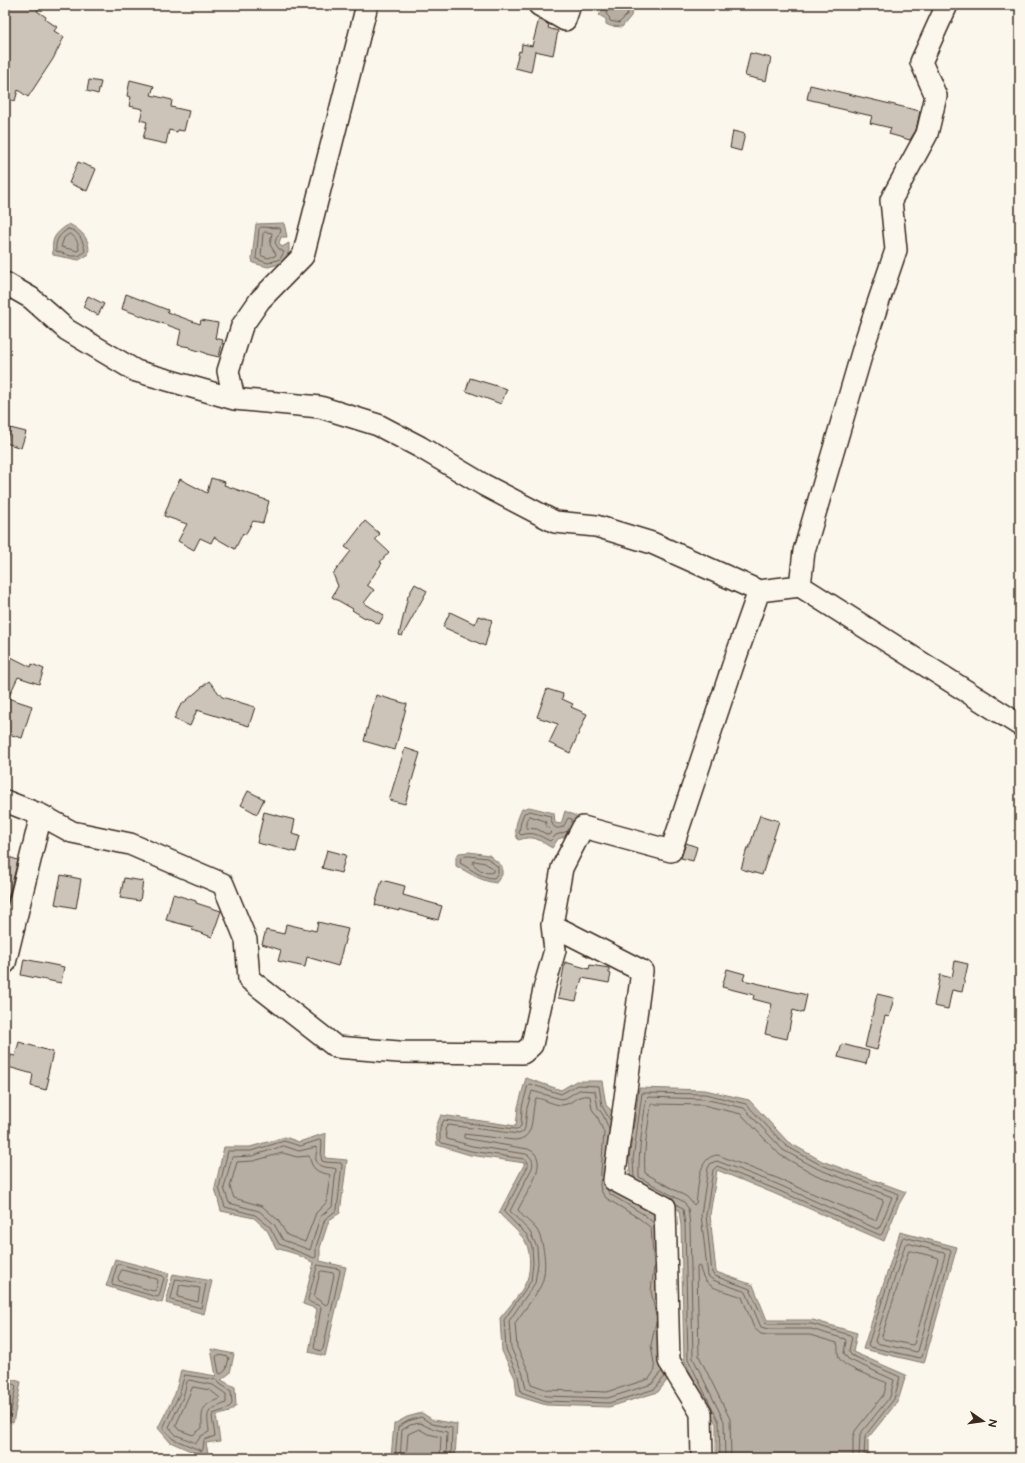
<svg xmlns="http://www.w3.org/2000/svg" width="1025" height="1463" font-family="'Balsamiq Sans',sans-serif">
<rect width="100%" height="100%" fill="#fbf7ec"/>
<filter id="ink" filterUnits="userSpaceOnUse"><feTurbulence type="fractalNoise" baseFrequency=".025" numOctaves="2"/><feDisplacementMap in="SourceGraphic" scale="8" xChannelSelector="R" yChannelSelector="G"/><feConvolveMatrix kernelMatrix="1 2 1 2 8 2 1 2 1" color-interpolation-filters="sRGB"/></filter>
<g filter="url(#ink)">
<path fill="#b6aea2" stroke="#85796d" d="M603 5H634L631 16 622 27 610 26 606 24V19L599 15 605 7Z
M284 223 287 237H281L279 243 282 247 289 243V251L284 263 268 267 253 263 252 258 256 224Z
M69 224C81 230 92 240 88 255L79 260 53 255C51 237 55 234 69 224Z
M529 807 554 813 555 823 561 824 565 811 578 817 573 834 558 839 552 848C537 839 535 835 518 840 513 830 517 820 522 809Z
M469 852 489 855 502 866V875L496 883C480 881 470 873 456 866V857L459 853Z
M526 1078 561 1090 576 1081H602L606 1105 611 1110 620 1130 615 1186 665 1220 672 1374 658 1392 609 1407 546 1405 517 1396 515 1378 502 1351 500 1318C509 1307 521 1294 527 1280 531 1269 531 1247 523 1238 517 1230 506 1221 499 1213L525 1163 470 1155 437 1145 436 1127 441 1115 516 1126 518 1107Z
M639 1088 705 1090 749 1100 788 1142 822 1161 906 1192 898 1206 884 1241 773 1193 717 1170 710 1215 716 1272 753 1285 767 1320H813L857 1333 853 1352 906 1375 898 1401 868 1438V1458H716V1424L684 1360 681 1226 679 1210 653 1194 631 1184 629 1160Z
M326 1133 325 1158 347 1160 340 1213 329 1220 320 1248V1261L346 1267 325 1356 309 1352 317 1309 303 1304 314 1263 296 1254 276 1248 267 1230 254 1218 221 1211 215 1188 224 1147H250L285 1137 299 1142Z
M900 1232 957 1247 924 1363 863 1349Z
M115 1259 169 1273 162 1303 106 1286Z
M173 1274 212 1281 204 1314 166 1303Z
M211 1349 234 1354 230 1373 221 1380 235 1387 236 1406 229 1412 216 1416 220 1441 206 1443 209 1458H207L170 1442 158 1428 175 1394 181 1370 216 1376Z
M5 1377 21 1382 13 1423 5 1420Z
M422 1413 433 1420 457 1424 455 1458H391L394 1424 407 1417Z"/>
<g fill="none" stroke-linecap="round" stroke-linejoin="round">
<path stroke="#6c5f53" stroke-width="1" d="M609 5V9L606 14 609 17 610 21 619 23 627 15 630 5
M261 227 280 228 281 232 277 236 275 243 279 249 284 252 280 259 268 263 256 259 259 229Z
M68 229C79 230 83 241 85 251L79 256H71L56 251C55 240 59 235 68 229Z
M265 232 272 233 270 245 276 254 275 256 268 258 262 256 261 255 263 234Z
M70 234C76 237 78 242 79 249L78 251 61 247 64 238Z
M530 816 545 821 547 827 551 831 550 834 548 835 537 829 526 828V822L528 817Z
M568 831 556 835 550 841C539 836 535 831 521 835L519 833 521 821 524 813 530 811 550 816C553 824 552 831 563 827L568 818 572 819V823
M469 856 487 858 498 867V873L494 878C481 878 471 869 460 863L461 857Z
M475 861 485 863 493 869V872C486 875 478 869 473 864V862Z
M653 1104 703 1105 741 1114 780 1155 816 1175 883 1200V1202L876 1220H874L779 1179 718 1155C697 1156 699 1187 696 1203L694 1205 687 1197 645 1173C643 1151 648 1128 651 1105Z
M610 1120 602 1106 599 1086 577 1085 561 1094 530 1084 528 1085 522 1107 521 1126 518 1129H515L444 1120 440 1128V1141L442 1143 471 1151 524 1159 528 1162V1166L504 1212 527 1235 532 1247 533 1263 531 1281 504 1320 506 1349 518 1376 521 1392 546 1401 609 1403 655 1389 665 1376
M609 1129 603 1115 598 1108 595 1091 579 1090 566 1098 561 1099 532 1091 527 1108 525 1128 523 1132 519 1134 448 1125 445 1129 447 1139 472 1146 526 1154C532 1157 534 1162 532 1168L510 1211 530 1232 537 1247 538 1263 535 1283 509 1321 511 1348 523 1374 526 1389 547 1396 608 1398 652 1384 662 1371
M320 1140 322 1142 321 1157 322 1161 325 1162 341 1163 342 1165 337 1210 325 1219 316 1247V1257L314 1258 279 1244 270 1227 255 1215 225 1207 219 1188 228 1151H251L284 1141 300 1146Z
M284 1146 299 1151 316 1147C318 1151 315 1155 316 1160 319 1170 330 1166 336 1169L332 1207 320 1217 310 1250 283 1240 274 1224 259 1211 229 1203 224 1188 232 1157 252 1156Z
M283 1153 297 1157 309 1156C311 1162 312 1169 320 1172 323 1174 327 1173 330 1175L326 1203 316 1213 305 1242 287 1235 278 1220 262 1206 234 1198 230 1187 237 1162 253 1161Z
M634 1178 633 1160 642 1093 705 1094 746 1104 786 1146 821 1165 899 1194V1196L894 1205 882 1234 880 1235 775 1189 717 1166 713 1170 706 1215 712 1273 715 1276 750 1289 765 1323 768 1324H812L850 1335 852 1337 849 1351 851 1355 900 1377 894 1399 865 1436 864 1458
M606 1188 610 1194 643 1214 654 1223
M675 1203 683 1209 685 1225 688 1359 719 1422 720 1458
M904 1237 950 1249 951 1251 922 1357 920 1358 870 1347 868 1345 902 1239Z
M907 1243 944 1253 945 1255 918 1351 917 1352 876 1343 875 1341 905 1245Z
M909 1251H911L936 1257 938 1259 914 1344 912 1345 884 1339 882 1337Z
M119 1264 163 1276 164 1278 159 1296 157 1297 112 1284V1282L117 1265Z
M318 1265 339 1269 340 1271 323 1349 321 1351 315 1349 314 1348 321 1308C318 1303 311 1305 308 1300Z
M122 1270 157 1279 158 1281 156 1290 153 1291 119 1281 118 1278Z
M323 1271 333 1273 334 1275 328 1303 326 1305 314 1297 320 1272Z
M176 1279 206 1284 201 1308 171 1300Z
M180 1285 200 1288 198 1302 178 1297Z
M656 1316 651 1291 654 1267 651 1228 640 1219 606 1198 601 1191 600 1185 604 1133 598 1118 592 1109 590 1096C575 1094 574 1104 562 1105 553 1105 545 1099 536 1098 530 1113 537 1140 514 1140L464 1134V1138L474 1140 528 1149C553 1159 525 1194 518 1210 523 1218 532 1223 537 1230 545 1244 548 1273 540 1287 533 1300 523 1311 515 1323L517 1347 529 1372 531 1384 548 1390 607 1392 649 1379 655 1370 651 1345 656 1322
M219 1355 228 1357 229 1358 226 1370 221 1374 219 1373 216 1357Z
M185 1375 217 1380 220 1384 231 1391 232 1404 227 1409 213 1414 212 1417 215 1436 204 1440 203 1449 202 1451 173 1439 163 1428 179 1395Z
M189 1380 213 1385 226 1394V1403C222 1405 218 1406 214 1408 204 1412 209 1424 209 1432L201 1436 196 1443 176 1435 169 1427 183 1397 187 1382Z
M5 1381 15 1385 16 1386 10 1416 5 1417
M193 1387 210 1390 220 1398C218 1400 215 1400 212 1402 200 1407 202 1417 202 1428L193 1435 179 1430 176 1426Z
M395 1458 398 1427 408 1421 421 1417 432 1424 452 1428 451 1458
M400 1458 402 1430 410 1425 420 1423 430 1428 447 1432 446 1458
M406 1458 408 1434 419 1429 428 1434 441 1437 440 1458
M725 1458 724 1421 693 1358 690 1226 688 1208 684 1202 639 1177C638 1151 643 1125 646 1099L648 1097 704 1099 744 1108 783 1150 818 1169 892 1197 880 1227 877 1229 777 1184 717 1161 711 1163 708 1168 701 1215 708 1276 713 1280 746 1292 761 1327 768 1329H811L845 1339 846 1341 844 1353 848 1359 894 1380 890 1397 860 1434 859 1458
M731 1458 730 1419 699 1356 697 1268 698 1266 700 1267C704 1291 723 1289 742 1297L754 1328 761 1334 767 1335H810L837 1343C839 1347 837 1353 839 1358 845 1369 875 1377 887 1383L884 1394 855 1431 853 1437V1458"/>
</g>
<path fill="#ccc4b9" stroke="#3b2a1e" d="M5 5H41L37 11 46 17 45 19 57 27 54 31 64 37 53 59 28 97 18 90 15 101 5 98Z
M539 19 549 25 548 28 558 31 553 55 535 51 531 72 515 68 519 51 521 52 522 44 532 46Z
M750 53 771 58 766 81 745 76Z
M89 80 101 82 98 94 87 91Z
M130 80 154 86 151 95 172 100 171 107 189 111 184 131 178 130 177 132 169 130 166 144 143 139 147 122 140 120 143 109 129 106 131 97 127 96Z
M810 85 920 111 916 130 910 140 889 134 891 128 870 123 872 116 828 106V104L807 99Z
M733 131 745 134 741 151 730 148Z
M78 162 96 169 87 191 69 183Z
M126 294 168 310 167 312 200 324 201 320 218 323 215 338 223 340 219 357 206 354V353L189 348 190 347 178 345 181 330 122 309Z
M88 296 104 304 98 315 83 307Z
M470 378 507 389 501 404 466 391Z
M10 428 26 432 21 448 6 443Z
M211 478 225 482 224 485 269 501 263 523 253 521 245 535 243 533 235 549 214 537 211 543 200 538 194 550 178 541 187 524 164 516 171 497 180 479 207 493Z
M365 521 380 534 375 539 389 552 380 562 382 563 367 585 374 590 364 603 384 615 379 624 366 617 365 618 352 610 353 609 332 597 338 586 333 574 351 551 345 547Z
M415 584 427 591 402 636 399 635 408 596Z
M450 612 475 624 478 616 492 620 485 646 443 627Z
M5 654 31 667 32 664 44 669 39 684 18 677 8 698 32 706 22 738 5 733Z
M209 681 222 697 255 707 249 726 197 710 190 726 174 719 180 706Z
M547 689 563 694 562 699 573 704 571 707 587 714 570 753 549 743 558 724 537 717Z
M376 695 407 704 395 750 364 741Z
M405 748 420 753 405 804 389 800Z
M248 791 264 799 257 814 241 805Z
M264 812 295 820 292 834 300 836 296 852 257 843Z
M760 815 779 821 762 875 741 869 747 848H749Z
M686 843 697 847 693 861 681 858Z
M327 850 346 855 341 873 322 868Z
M5 856 18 860 7 903H5Z
M61 875 81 879 76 908 55 904Z
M124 878 143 881 140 901 120 898Z
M382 880 405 886 403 895 442 906 438 920 399 909V911L375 905Z
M173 894 196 901V903L221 911 212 937 192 930 193 927 166 920Z
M318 922 348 929 338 966 307 957 305 967 278 961 281 950 262 944 266 930 284 934 286 924 316 931Z
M24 959 64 967 61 983 21 975Z
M955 961 968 964 962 992 952 990 948 1009 934 1006 940 975 952 978Z
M565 962 589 969 590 965 609 968V973L611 974 609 983 582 978 576 1001 558 998Z
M727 969 745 974 743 980 807 995 803 1013 793 1010 787 1039 765 1034 772 1004 753 999 754 995 722 987Z
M877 994 894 998 889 1017 885 1016 877 1050 865 1047Z
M19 1042 53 1052 47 1078H49L46 1090 31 1086 33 1074 8 1067 11 1055 15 1056Z
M842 1044 869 1051 866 1064 838 1057Z"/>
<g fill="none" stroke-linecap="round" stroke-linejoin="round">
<defs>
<path id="minor" d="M539 5 565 20 570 5
M5 283 31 298 67 330 136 371 234 399 320 407 378 425 420 447 484 485 555 522 596 526 652 543 759 591
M234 399 228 371 242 326 260 300 303 256 367 5
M800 586 1020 725
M5 801 41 815 5 963
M41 815 72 832 130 844 223 884 246 940 249 979 336 1047 399 1052 523 1053 532 1045 545 985 555 950 552 925
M702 1458 701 1413 669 1361 665 1207 614 1180 642 971 552 925 562 868 583 827 671 851 733 665 759 591 800 586 804 551 866 339 896 250 891 200 927 134 936 96 921 62 947 5"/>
</defs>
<use href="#minor" stroke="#3b2a1e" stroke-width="24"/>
<use href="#minor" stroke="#fbf7ec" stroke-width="21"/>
</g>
</g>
<rect width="1025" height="1463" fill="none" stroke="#fbf7ec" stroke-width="20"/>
<rect x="10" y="10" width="1005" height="1443" fill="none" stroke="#3b2a1e" stroke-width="1.5" filter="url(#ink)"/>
<g transform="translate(983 1421) rotate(103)" stroke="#fbf7ec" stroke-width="3" paint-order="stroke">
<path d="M0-3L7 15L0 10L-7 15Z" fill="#3b2a1e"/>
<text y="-6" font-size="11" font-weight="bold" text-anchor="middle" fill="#3b2a1e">N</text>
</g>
</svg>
